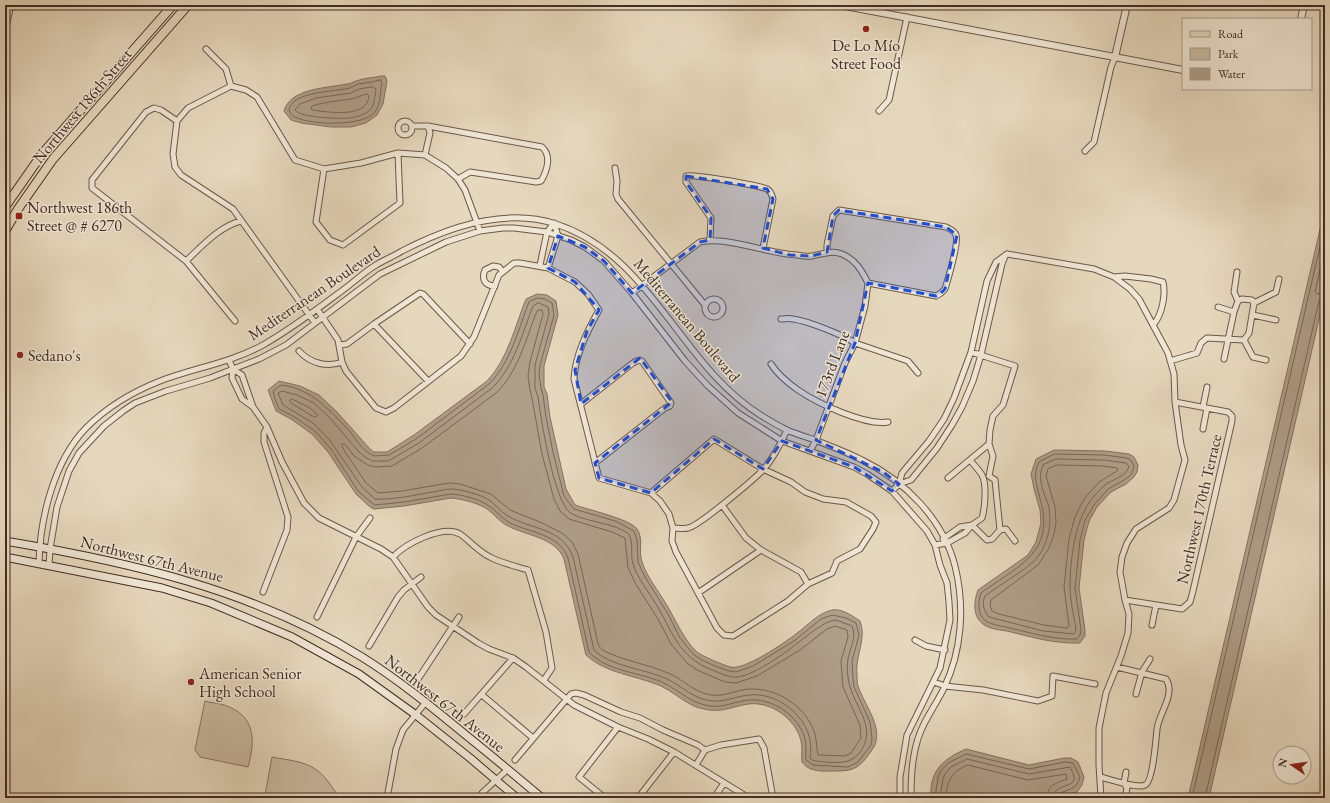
<svg xmlns="http://www.w3.org/2000/svg" width="1330" height="803" font-family="'EB Garamond',serif">
<rect width="100%" height="100%" fill="#e6d8bd"/>
<filter id="stains"><feTurbulence type="fractalNoise" baseFrequency=".005" numOctaves="4"/><feColorMatrix values="0 0 0 0 .2 0 0 0 0 .09 0 0 0 0 .02 0 0 0 .5 -.17"/></filter>
<radialGradient id="worn" r=".72"><stop offset=".6" stop-color="#630" stop-opacity="0"/><stop offset="1" stop-color="#630" stop-opacity=".3"/></radialGradient>
<path fill="#cabba3" stroke="#867464" d="M205 701C211 703 218 703 224 705 255 715 256 739 248 767L200 757 195 750Z
M272 757C287 760 306 761 318 771 327 778 333 789 340 798H260L265 795Z"/>
<path fill="#ae9e89" stroke="#837161" d="M381 76H385L387 81 383 104 377 115 366 123 351 127H331L301 123 291 120 284 111C290 88 328 88 347 84 351 84 352 82 356 81 363 78 373 78 381 76Z
M1325 208V293L1209 798H1188Z
M537 294 547 295 556 301 558 315 544 366V387L547 394 550 417 566 489 575 505C589 510 630 519 637 529 644 539 638 551 642 562 647 577 658 590 666 604 676 620 683 639 697 652 702 656 723 665 730 667 744 671 784 643 796 634 807 626 818 613 832 610 841 608 853 616 860 621 867 639 855 656 857 674 857 678 857 683 858 686 864 704 884 728 874 747 872 750 869 754 867 757 858 769 851 771 836 771 824 771 810 773 802 762 801 755 803 748 801 741 796 719 771 701 748 704 735 706 723 712 709 710 704 709 697 708 692 705 681 700 672 691 661 686 635 675 607 674 586 655L564 559C555 537 527 536 508 526 498 521 493 512 484 507 474 502 461 499 451 498L404 506 374 509 370 507 356 494 328 452 312 434 291 419 276 411 268 390 279 381 300 386 319 395 337 412 370 449 374 452H387L395 447 414 435 487 381C508 359 515 326 526 299Z
M1054 450 1105 451 1129 454 1134 457 1138 465 1137 472 1134 477 1126 484 1111 492 1097 507 1089 521 1084 540 1079 588 1085 630V636L1080 643C1055 644 1031 637 1007 631 1000 630 989 629 983 624 972 616 974 601 978 590L1028 555 1036 542 1041 523 1040 510 1034 489 1031 474 1036 459Z
M966 749 1029 765 1064 758H1071L1078 762 1084 777 1082 785 1077 792 1056 798H931C929 771 943 759 966 749Z"/>
<g fill="none" stroke-linecap="round" stroke-linejoin="round">
<path stroke="#786656" stroke-width="1" d="M380 80 382 82C380 92 381 104 375 112 363 127 310 125 295 117 292 116 290 113 289 110 292 91 335 92 350 88 353 87 355 85 358 84 365 83 373 82 380 80Z
M373 87 376 89C375 95 375 104 370 110 365 115 356 117 350 118 339 119 301 118 295 110L300 104 316 98 351 93 359 89Z
M367 94 369 96C367 119 328 112 312 110L311 108 312 106C324 102 338 101 351 99 357 98 361 95 367 94Z
M1325 247 1315 292 1317 294 1325 292
M538 298 545 299 552 303 554 315 540 365 539 375 541 388 543 395 546 417 553 452 564 496 574 509 615 521 634 531 637 540 638 562 645 577 668 614 680 638 694 655 702 660 715 666 729 671 736 672 753 666 794 641 821 619 832 615 846 618 856 623 859 635 852 661 853 678 854 687 870 722 872 739 871 745 858 762 848 767 813 765 806 760C805 753 807 746 805 739 799 716 773 698 749 700 736 701 724 708 710 706 690 703 682 692 664 683 641 672 607 672 589 652L568 558C559 534 531 533 510 523 501 518 495 509 486 504 476 498 462 495 451 494L404 502 375 505 372 503 358 491 331 449 315 431 293 416 279 409 275 399 273 391 281 385C311 388 332 412 351 433 356 440 361 447 367 452L374 456 389 455 416 439 489 384C511 362 518 330 529 302Z
M539 303 548 307 549 314 535 365V388L538 397C541 418 554 505 572 514 590 523 612 522 629 534 634 544 630 554 633 564 638 579 648 591 656 604 675 636 678 658 717 672 723 674 730 678 737 677 751 676 774 660 786 652 797 644 824 620 836 620L852 626C857 637 850 648 848 659 847 665 847 671 848 677 850 696 862 709 866 726 869 740 862 756 848 761 841 764 819 762 812 760L810 758C811 752 811 746 810 740 805 713 775 692 749 695 737 696 725 702 713 701 694 700 682 686 667 679 646 669 609 666 594 650L573 557C562 527 531 530 508 516 501 512 496 505 489 500 482 495 460 489 451 489 445 489 439 491 433 492 414 495 394 500 375 499L362 487 329 439 313 423 283 405 278 393 282 391 297 395 314 403 330 418 358 451 365 457 372 461H387L392 459 419 443 492 388C514 367 522 334 533 306Z
M539 310H542L543 314 530 362 528 376 530 390 532 398 542 454 554 499 560 511 569 519 612 532 625 538 628 567 635 583 658 619 671 644 687 663 697 670 725 682 736 683 757 676 800 650 827 629 835 626 847 630 848 637 841 661 843 687 860 725 861 738 851 753 845 756 818 755C816 747 817 739 814 731 804 705 777 688 749 689 736 690 724 697 711 695 693 692 683 679 668 673 647 664 625 661 604 651 599 648 598 644 597 639L578 554 572 542 562 533 540 522 510 510 491 494 460 484 449 483 402 491 378 493 366 483 345 452 342 446V444H345L354 456 368 465 375 467 392 466 422 448 496 393C518 372 526 339 537 311Z
M292 399 310 408 317 414V416L314 417 291 403 290 401Z
M1055 454 1104 455 1127 458 1131 460 1134 466 1133 470 1131 475 1124 480 1108 489 1094 505 1085 520 1080 540 1075 588 1081 630 1080 635 1077 639C1054 640 1032 633 1010 628 1002 626 992 625 986 621 977 615 978 601 981 593 1021 564 1057 552 1039 495 1036 483 1033 473 1039 462Z
M1056 459 1104 460 1126 463 1129 467C1125 477 1113 479 1105 485 1101 488 1098 493 1094 496 1075 518 1070 559 1070 587 1070 601 1074 616 1076 630L1074 634 1043 631 989 617C983 610 982 603 985 596 1001 584 1019 574 1033 562 1048 548 1053 522 1048 504 1043 491 1037 478 1043 465Z
M1057 465 1103 466 1117 468 1118 470 1117 471 1099 482 1084 499 1075 517 1069 539 1064 587 1069 626 1067 628 1044 625 999 614 992 611 990 605 991 600 1038 565 1049 548 1054 534 1056 523 1055 507 1046 476 1048 469Z
M935 798 938 777 940 772 948 763 966 754 1029 769 1065 762 1073 763 1080 777C1077 789 1070 789 1060 793L1058 798
M940 798 943 779 945 774 951 767 967 759 1029 774 1070 767C1085 793 1054 779 1053 798
M946 798C946 782 952 771 968 765L1028 780 1066 774 1067 779C1056 783 1047 785 1047 798
M1192 798 1325 225
M1205 798 1319 301 1321 298 1325 297"/>
<defs>
<path id="minor" d="M5 31 11 5
M206 49 226 69 231 86
M231 86 246 90 257 97 295 160 324 169 361 163 398 153 425 155 446 168 458 179 465 190 480 231
M879 111 889 100 907 17
M177 121 161 110 154 108 146 112 92 180V188L186 261 235 321
M177 121 173 154 175 167 181 175 233 209 315 323
M177 121 188 108 231 86
M398 128a7 7 0 1 1 14 0a7 7 0 1 1-14 0Z
M412 126H428L542 147C552 156 547 171 541 181L536 182 470 172 458 179
M1085 151 1094 142 1111 67 1115 57
M425 155 430 133 428 126
M615 168 617 181 616 194 618 199 705 305
M324 169 316 222 330 240 343 245 400 203 398 153
M710 240 711 218 686 182V176C694 174 757 185 767 189 771 191 772 195 773 199L763 248
M1007 254 1094 269 1114 277 1125 276 1151 279 1163 282C1166 295 1162 314 1154 324
M186 261C202 246 220 226 241 221
M540 265 547 232 554 223
M548 268 558 236 554 223
M495 286C485 286 481 279 485 270L493 266 499 267 503 272
M632 293 700 242C730 236 767 254 797 255 802 256 807 257 812 256 822 254 832 250 842 254 856 260 862 271 868 283L936 296 941 293 945 289C948 279 959 243 956 235 955 231 950 229 946 227L839 210 833 216 827 245V252
M705 308a9 9 0 1 1 18 0a9 9 0 1 1-18 0Z
M1238 301 1242 299 1252 300 1254 303
M1218 307 1234 312
M317 309 338 340 342 362 346 371 376 408 386 412 394 408 461 356 474 337 499 275 514 263H520L548 268 575 282 588 294 599 310C588 330 575 355 574 379L599 478 651 493 660 501 669 514 673 528 672 541 676 552 717 628 724 635 733 636 788 601 808 584 832 573 837 561 860 549 873 529 876 522 871 516 846 502 823 499 805 492 791 482 763 469 714 439 651 493
M1253 315 1276 320
M781 319C785 319 789 318 793 319 808 321 843 335 855 343L908 361 918 373
M374 324 428 381
M1244 340 1249 333 1254 303 1276 292 1279 279
M1244 340 1253 357 1266 360
M339 345 347 344 374 324 420 293 423 294 470 344
M299 351C310 363 327 368 342 362
M1224 359 1234 312 1238 301 1234 292 1237 272
M229 360 233 369 232 378 242 399 253 407 267 427 264 433V442L288 517 287 530 263 592
M1170 361 1197 353 1201 343 1207 338 1244 340
M771 364C778 375 788 383 798 390 817 403 865 426 888 422
M233 369 242 375 253 407
M581 404 629 366C633 363 637 359 642 361L671 403 670 406 665 408 595 463
M1203 407 1207 387
M267 427 282 462 304 503 319 518 381 549 393 557 428 607 436 615 478 643 489 649 513 658 526 667 574 705 618 727 648 739 674 752 749 798
M1203 429 1207 408
M989 444 993 456 989 476 995 480 1000 530
M810 451 816 440 845 363 855 343 865 306 868 283
M948 478 989 444 990 430 993 416 1003 405 1015 366 971 352
M899 484 911 480 937 448 952 425 962 407 973 381 981 355 1002 264 1005 256
M892 491 899 484 902 473 929 441 944 419 954 398 971 352 987 281 996 262 1007 254
M722 505 746 538 761 550 801 572 808 584
M972 525 987 540 992 539 1000 530 1006 529 1015 541
M673 528C678 528 684 529 688 528 699 526 753 480 763 470 772 460 781 443 787 430
M943 539 960 527 972 525
M935 545 947 543 965 533 972 525 982 518C985 508 987 484 982 475 979 470 974 465 970 460
M393 557C405 544 443 524 460 534 470 541 479 552 490 557 501 563 515 566 528 570L546 632 552 668 544 680
M39 563C40 518 54 461 86 428 107 407 132 392 160 381 194 368 230 363 263 345 293 328 320 307 347 287 357 279 366 271 376 265 384 260 394 256 402 251 448 227 504 207 556 224 653 256 679 365 762 416 770 421 778 426 787 430 796 434 806 437 815 440 830 446 847 452 862 460 905 481 943 519 955 566 965 606 962 651 944 688 937 703 926 717 920 733 912 754 911 776 911 798
M49 565 50 549 57 507 69 471 79 453 104 426 123 411 135 403 166 391 210 378 259 359 286 345 380 274 446 242 480 231 503 228H514L547 232 571 240 585 247 604 261 632 293 685 361 708 386 738 413 782 441 854 467 867 474 892 491 927 531 935 545 940 565 947 583 949 602 950 620 940 668 907 735 900 777V798
M698 593 761 550
M1125 600 1182 609 1190 602 1193 591 1232 421V416L1228 412 1175 402
M317 617 356 537 370 518
M1152 625 1156 605
M915 640 926 646 945 650
M369 646 398 597 404 590 421 577
M418 679 459 617
M934 682 945 686 983 690 1038 701 1052 696 1053 676 1095 684
M1136 694 1142 672 1150 659
M482 695 533 738
M464 714 513 658
M515 760 571 694 576 693 584 695 621 712 640 718 663 730 698 745 705 750
M696 765 705 750 721 745 759 739 764 748 773 798
M1100 777C1109 779 1137 789 1145 785 1153 782 1156 738 1157 729 1159 713 1176 694 1166 679L1117 667
M387 798 396 749 403 730 426 702
M480 798 482 793 508 769
M605 798 579 777 618 727
M638 798 674 752
M714 798 724 783
M1101 798 1099 765V728L1106 693 1121 656 1128 633 1129 614 1125 600 1120 572 1122 557 1127 543 1136 529 1169 508 1174 500 1185 460 1181 445 1175 402 1174 374 1168 353 1139 299 1130 289 1114 277
M1125 798 1127 788 1124 783 1126 772"/>
<path id="tertiary" d="M840 5 1183 70
M1301 19 1304 5
M1115 57 1127 5"/>
<path id="secondary" d="M5 541C130 562 253 590 362 657 399 680 433 708 467 736 492 756 517 777 542 798
M5 557 162 588 211 603 292 637 359 674 416 715 470 758 517 798"/>
<path id="primary" d="M5 207 42 154 173 5
M5 231 18 209 53 159 188 5"/>
</defs>
<use href="#minor" stroke="#6b584a" stroke-width="7"/>
<use href="#tertiary" stroke="#6b584a" stroke-width="8"/>
<use href="#secondary" stroke="#422d24" stroke-width="9"/>
<use href="#primary" stroke="#422d24" stroke-width="10"/>
<use href="#minor" stroke="#efe6d4" stroke-width="5"/>
<use href="#tertiary" stroke="#efe6d4" stroke-width="6"/>
<use href="#secondary" stroke="#efe6d4" stroke-width="7"/>
<use href="#primary" stroke="#e6d8bd" stroke-width="8"/>
</g>
<path fill="#1d4ed8" fill-opacity="0.2" stroke="#1d4ed8" stroke-width="3" stroke-dasharray="8 5" stroke-linejoin="round" d="M686 176 767 189 773 199 763 248 790 255 811 256 827 252 833 216 839 210 946 227 957 235 945 289 941 293 936 296 868 283 855 343 816 440 883 472 899 484 892 491 854 467 782 441 763 469 714 439 651 493 599 478 595 463 672 402 640 358 581 404 575 370 587 331 599 310 575 282 548 268 558 236 585 247 604 261 632 293 700 242 710 240 711 218 686 182Z"/>
<g fill="#8f2418" stroke="#efe6d4" stroke-width="1.5">
<circle cx="866" cy="29" r="4"/>
<rect x="15" y="212" width="8" height="8" rx="2"/>
<circle cx="20" cy="355" r="4"/>
<circle cx="191" cy="682" r="4"/>
</g>
<g text-anchor="middle" dominant-baseline="central" stroke-width="3" stroke-linejoin="round" paint-order="stroke">
<g font-size="16" fill="#422d24" stroke="#efe6d4" text-anchor="start">
<text x="866" y="45" text-anchor="middle">De Lo Mío<tspan x="866" dy="18">Street Food</tspan></text>
<text x="27" y="207">Northwest 186th<tspan x="27" dy="18">Street @ # 6270</tspan></text>
<text x="28" y="355">Sedano's</text>
<text x="199" y="673">American Senior<tspan x="199" dy="18">High School</tspan></text>
</g>
<g font-size="16" fill="#422d24" stroke="#efe6d4">
<text transform="translate(82 106) rotate(-50)">Northwest 186th Street</text>
<text transform="translate(314 293) rotate(-34)">Mediterranean Boulevard</text>
<text transform="translate(687 320) rotate(50)">Mediterranean Boulevard</text>
<text transform="translate(832 364) rotate(-69)">173rd Lane</text>
<text transform="translate(1199 509) rotate(-77)">Northwest 170th Terrace</text>
<text transform="translate(152 559) rotate(14)">Northwest 67th Avenue</text>
<text transform="translate(445 703) rotate(38)">Northwest 67th Avenue</text>
</g>
</g>
<rect width="1330" height="803" fill="none" stroke="#e6d8bd" stroke-width="20"/>
<rect x="6" y="6" width="1318" height="791" fill="none" stroke="#422d24" stroke-width="2"/>
<rect x="10" y="10" width="1310" height="783" fill="none" stroke="#422d24"/>
<rect x="1182" y="18" width="130" height="72" fill="#efe6d4" stroke="#aa9c8e"/>
<rect x="1190" y="31" width="20" height="6" fill="#e6d8bd" stroke="#aa9c8e"/>
<text x="1218" y="38" font-size="12" fill="#422d24">Road</text>
<rect x="1190" y="48" width="20" height="12" fill="#cabba3" stroke="#aa9c8e"/>
<text x="1218" y="58" font-size="12" fill="#422d24">Park</text>
<rect x="1190" y="68" width="20" height="12" fill="#ae9e89" stroke="#aa9c8e"/>
<text x="1218" y="78" font-size="12" fill="#422d24">Water</text>
<g transform="translate(1292 765) rotate(283)"><circle r="19" fill="#efe6d4" stroke="#aa9c8e"/>
<path d="M0-3L7 15L0 10L-7 15Z" fill="#8f2418"/>
<text y="-6" font-size="11" font-weight="bold" text-anchor="middle" fill="#422d24">N</text>
</g>
<rect width="100%" height="100%" filter="url(#stains)"/>
<rect width="100%" height="100%" fill="url(#worn)"/>
</svg>
